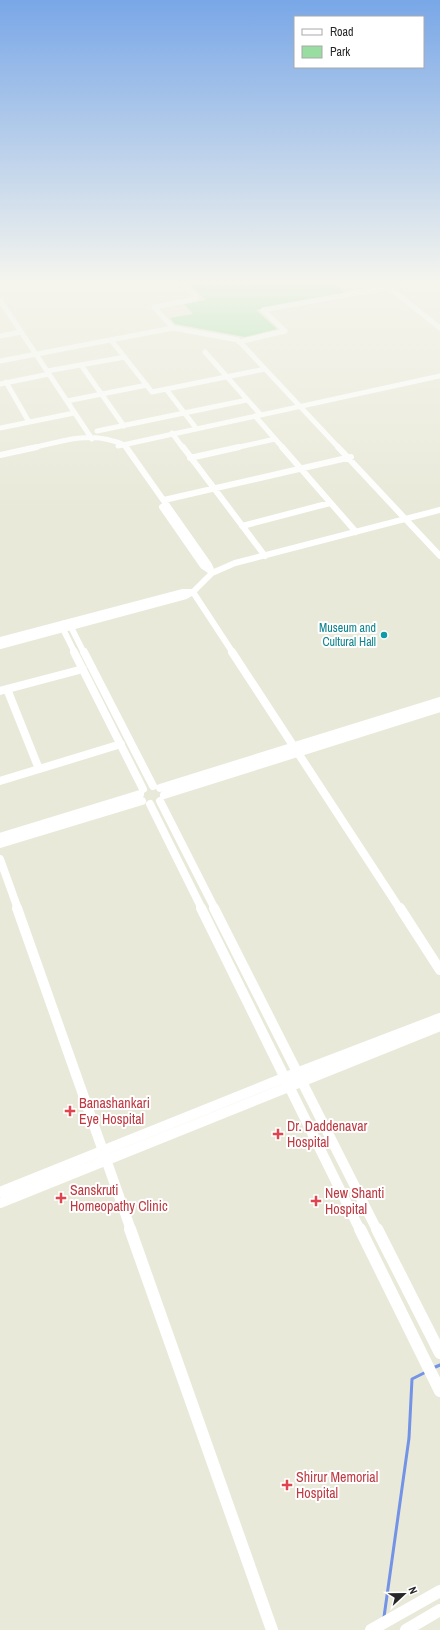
<svg xmlns="http://www.w3.org/2000/svg" width="440" height="1630" font-family="'Archivo Narrow',sans-serif">
<rect width="100%" height="100%" fill="#e9e9d9"/>
<path fill="#99dda0" d="M189 284H334L345 293 256 310 277 329 245 337 175 324 170 318 193 314 184 304 206 300Z"/>
<g fill="none" stroke-linecap="round" stroke-linejoin="round">
<path stroke="#7293e6" stroke-width="3" d="M433 1368 440 1365
M384 1617 409 1438 412 1379 426 1372"/>
<path stroke="#fff" stroke-width="5" d="M386 285 440 328
M0 300 92 439
M173 328 154 307 196 299 195 295 184 284
M0 336 21 332
M111 340 152 392 265 369
M239 342 285 331 263 310 406 284
M205 352 260 414
M0 361 173 328 238 340 339 448
M81 365 124 426
M47 371 125 357
M6 382 29 422
M0 384 49 374
M166 389 196 428
M67 401 147 385
M255 416 283 448
M0 428 74 413
M97 431 247 400
M172 433 183 448
M118 446 440 376
M32 448C59 442 86 432 113 441 119 442 124 444 127 448
M235 448 275 439"/>
<path stroke="#fff" stroke-width="6" d="M126 447 209 565 212 572
M183 447 265 556
M282 447 356 532
M338 447 440 556
M0 455 37 447
M190 458 239 447
M164 500 351 457
M162 507 203 566 212 572
M242 526 330 503
M0 640 183 592H193L186 596 0 646
M75 653 63 629 64 623 71 627 84 653
M233 653 193 592 212 573 235 563 440 510"/>
<path stroke="#fff" stroke-width="8" d="M74 652 143 789
M84 652 153 786
M232 652 400 909
M7 689 39 769
M0 691 83 669
M0 781 121 744
M160 788 440 701
M164 795 440 708
M160 801 215 909
M150 804 202 909
M0 837 140 794
M0 844 142 801
M0 859 18 909"/>
<path stroke="#fff" stroke-width="10" d="M17 908 131 1230
M201 908 360 1230
M214 908 377 1230
M400 908 440 970
M0 1192 286 1077 440 1018
M0 1203 440 1026"/>
<path stroke="#fff" stroke-width="12" d="M130 1229 272 1630
M360 1229 440 1391
M377 1229 440 1353
M371 1630 440 1591
M406 1630 440 1610"/>
</g>
<linearGradient id="sky" x2="0" y2="1"><stop stop-color="#79a7e7"/><stop offset="0.55" stop-color="#f5f5ee"/><stop offset="1" stop-color="#f5f5ee" stop-opacity="0"/></linearGradient>
<rect width="440" height="512" fill="url(#sky)"/>
<circle fill="#0f9aa8" stroke="#fff" stroke-width="1.5" cx="384" cy="635" r="4"/>
<g fill="#e0444e" stroke="#fff" stroke-width="1.5">
<path d="M68 1105h4v4h4v4h-4v4h-4v-4h-4v-4h4z"/>
<path d="M276 1128h4v4h4v4h-4v4h-4v-4h-4v-4h4z"/>
<path d="M59 1192h4v4h4v4h-4v4h-4v-4h-4v-4h4z"/>
<path d="M314 1195h4v4h4v4h-4v4h-4v-4h-4v-4h4z"/>
<path d="M285 1479h4v4h4v4h-4v4h-4v-4h-4v-4h4z"/>
</g>
<g text-anchor="middle" dominant-baseline="central" stroke-width="4" stroke-linejoin="round" paint-order="stroke">
<g font-size="12" fill="#0d838f" stroke="#fff" text-anchor="end">
<text x="376" y="628">Museum and<tspan x="376" dy="14">Cultural Hall</tspan></text>
</g>
<g font-size="14" fill="#be3a42" stroke="#fff" text-anchor="start">
<text x="79" y="1103">Banashankari<tspan x="79" dy="16">Eye Hospital</tspan></text>
<text x="287" y="1126">Dr. Daddenavar<tspan x="287" dy="16">Hospital</tspan></text>
<text x="70" y="1190">Sanskruti<tspan x="70" dy="16">Homeopathy Clinic</tspan></text>
<text x="325" y="1193">New Shanti<tspan x="325" dy="16">Hospital</tspan></text>
<text x="296" y="1477">Shirur Memorial<tspan x="296" dy="16">Hospital</tspan></text>
</g>
</g>
<rect x="294" y="16" width="130" height="52" fill="#ffffff" stroke="#a9a9a9"/>
<rect x="302" y="29" width="20" height="6" fill="#ffffff" stroke="#a9a9a9"/>
<text x="330" y="36" font-size="12" fill="#272727">Road</text>
<rect x="302" y="46" width="20" height="12" fill="#99dda0" stroke="#a9a9a9"/>
<text x="330" y="56" font-size="12" fill="#272727">Park</text>
<g transform="translate(404 1594) rotate(68)" stroke="#ffffff" stroke-width="3" paint-order="stroke">
<path d="M0-3L7 15L0 10L-7 15Z" fill="#272727"/>
<text y="-6" font-size="11" font-weight="bold" text-anchor="middle" fill="#272727">N</text>
</g>
</svg>
